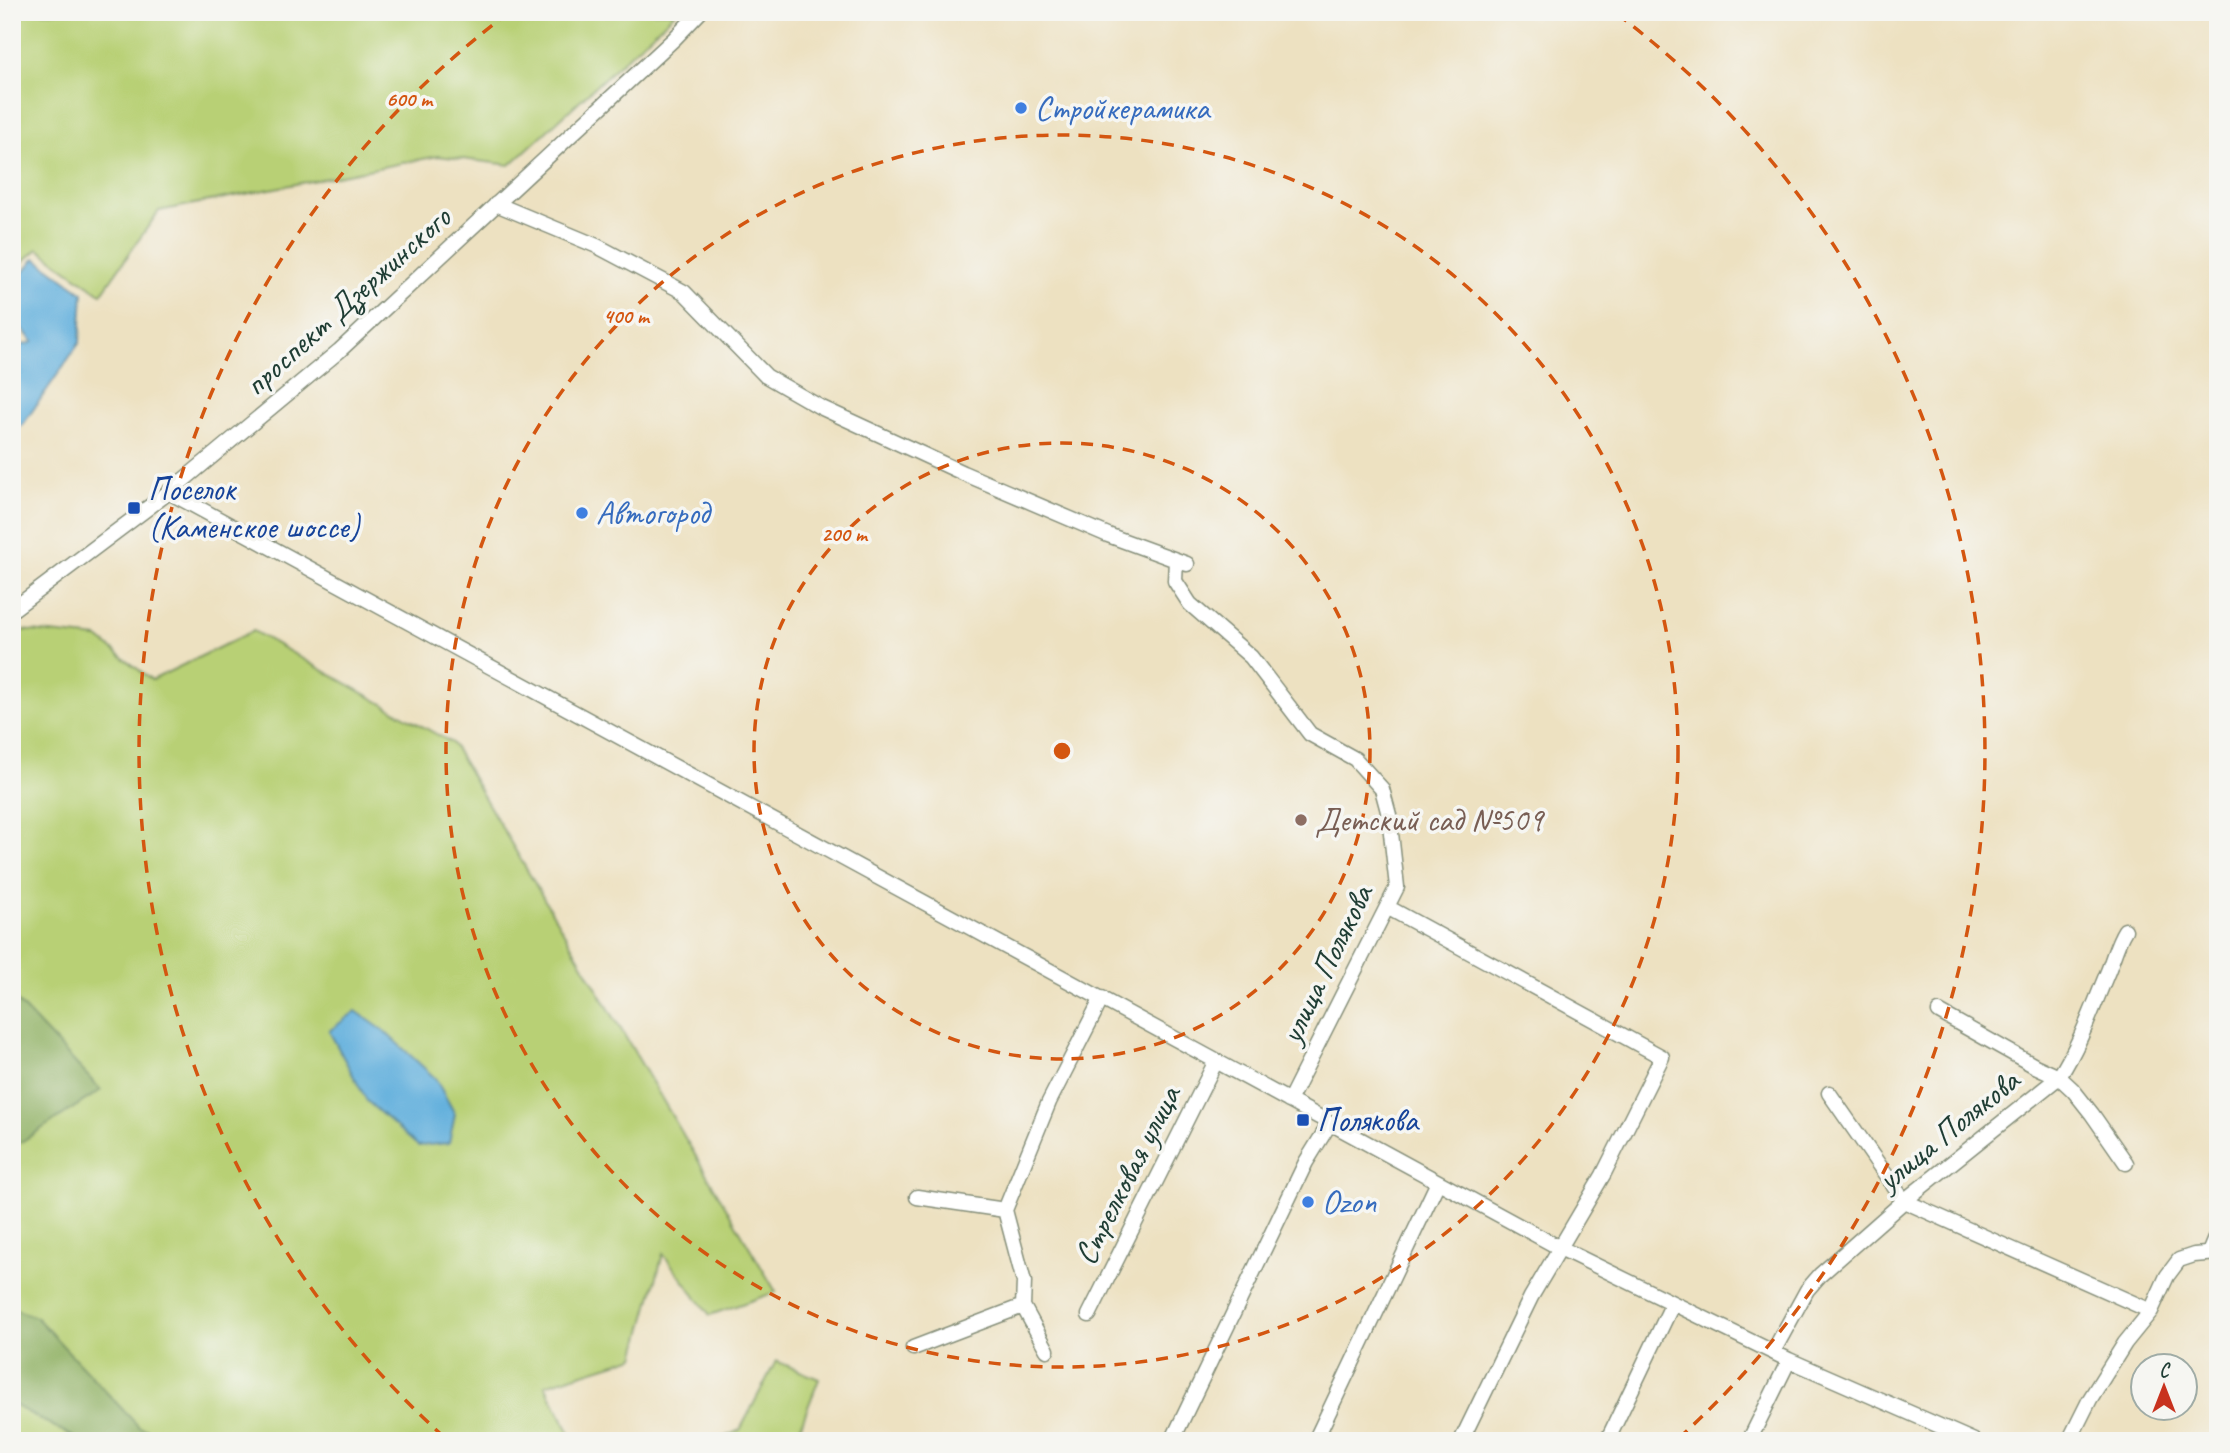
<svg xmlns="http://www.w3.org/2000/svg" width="2230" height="1453" font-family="Caveat,sans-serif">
<rect width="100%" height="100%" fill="#f6f6f2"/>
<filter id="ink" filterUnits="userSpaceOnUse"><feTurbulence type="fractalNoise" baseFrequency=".0143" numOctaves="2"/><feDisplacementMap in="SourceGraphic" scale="14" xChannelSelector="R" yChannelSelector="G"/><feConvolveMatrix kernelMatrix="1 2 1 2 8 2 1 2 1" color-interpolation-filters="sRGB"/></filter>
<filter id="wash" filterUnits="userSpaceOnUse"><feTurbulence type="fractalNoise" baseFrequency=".00686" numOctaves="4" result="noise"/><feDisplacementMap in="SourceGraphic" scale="28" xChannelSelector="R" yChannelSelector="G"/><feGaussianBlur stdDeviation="1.57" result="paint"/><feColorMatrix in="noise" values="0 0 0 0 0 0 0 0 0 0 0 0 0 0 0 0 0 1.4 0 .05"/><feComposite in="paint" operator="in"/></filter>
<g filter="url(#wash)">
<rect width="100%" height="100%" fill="#ede1c1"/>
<path fill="#b8d075" stroke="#6c8654" stroke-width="2" d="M12 12H676L510 165 438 156 159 211 101 294 38 249 12 271Z
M12 629 98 638 152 680 253 631 452 743 776 1292 710 1315 663 1254 635 1357 545 1385 574 1441H12Z
M776 1361 819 1379 797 1435 789 1441H716L740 1430Z"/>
<path fill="#92b266" stroke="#58784d" stroke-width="2" d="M12 996 101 1090 12 1148Z
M12 1308 36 1317 139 1427 180 1441H81L12 1404Z"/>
<path fill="#64b0dd" stroke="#427688" stroke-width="2" d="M35 258 83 293 80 342 22 426 12 430V345L15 347 33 342 12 316V285Z
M356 1011 384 1031 435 1078 455 1114 449 1143 418 1146 367 1101 329 1031Z"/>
</g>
<g filter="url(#ink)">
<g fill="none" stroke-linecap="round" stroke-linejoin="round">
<defs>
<path id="minor" d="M2212 12 2218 13
M496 204 597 246 684 292 766 376 820 407 963 473 1108 535 1187 564
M169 492 1560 1248 1789 1360 1974 1441
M1176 560 1175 581 1190 604 1251 657 1310 734 1355 759 1382 789 1389 815 1397 887 1289 1101
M12 610 169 492 339 351 674 39 700 12
M1387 907 1662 1057 1603 1175 1531 1297 1461 1441
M1939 1012 2035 1066 2059 1077 2073 1090 2092 1114 2126 1163
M1829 1093 1904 1201 2151 1311
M917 1197 1005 1210
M2209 1253 2218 1231
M1023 1306 1024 1282 1005 1210 1049 1102 1102 998
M1023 1306 1047 1350
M1089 1315 1216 1061
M913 1348 1023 1306
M1773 1352 1807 1290 1820 1275 1904 1201 2059 1077C2079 1046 2092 1010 2106 976 2113 961 2116 944 2125 930
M1172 1441 1306 1162 1330 1123
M1315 1441 1438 1182
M1607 1441 1672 1305
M1749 1441 1789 1360
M2069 1441 2090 1399 2125 1343 2151 1311 2167 1276 2179 1260 2194 1255 2218 1253"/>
</defs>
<use href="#minor" stroke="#868f7a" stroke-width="17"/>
<use href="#minor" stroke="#fff" stroke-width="14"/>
</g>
</g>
<g fill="none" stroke="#d45610" stroke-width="3.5" stroke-dasharray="12 9">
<circle cx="1062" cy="751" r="308"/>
<circle cx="1062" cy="751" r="616"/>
<path d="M444 1437A923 923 0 0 1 507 14M1617 14A923 923 0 0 1 1680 1437"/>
</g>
<g fill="#3f7fe0" stroke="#f6f6f2" stroke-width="2.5">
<circle cx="1021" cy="108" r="7"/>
<circle cx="582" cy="513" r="7"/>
<circle cx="1308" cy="1202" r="7"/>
</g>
<g fill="#1a4fb4" stroke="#f6f6f2" stroke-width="2.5">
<rect x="127" y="501" width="14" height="14" rx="3.5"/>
<rect x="1296" y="1113" width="14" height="14" rx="3.5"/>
</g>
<circle fill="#8d6e63" stroke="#f6f6f2" stroke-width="2.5" cx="1301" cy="820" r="7"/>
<g text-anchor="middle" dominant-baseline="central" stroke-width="7" stroke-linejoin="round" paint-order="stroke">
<g font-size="33" fill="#366cbe" stroke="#f6f6f2" text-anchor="start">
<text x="1035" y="108">Стройкерамика</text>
<text x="596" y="513">Автогород</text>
<text x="1322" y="1202">Ozon</text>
</g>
<g font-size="33" fill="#1f3d34" stroke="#f6f6f2">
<text transform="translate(347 301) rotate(-42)">проспект Дзержинского</text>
<text transform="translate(1326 964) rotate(-64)">улица Полякова</text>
<text transform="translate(1948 1130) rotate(-39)">улица Полякова</text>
<text transform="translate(1127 1175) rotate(-63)">Стрелковая улица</text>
</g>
<g font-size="33" fill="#164399" stroke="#f6f6f2" text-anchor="start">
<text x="148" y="489">Поселок<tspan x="148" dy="38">(Каменское шоссе)</tspan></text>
<text x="1317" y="1120">Полякова</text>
</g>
<g font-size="33" fill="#785e54" stroke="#f6f6f2" text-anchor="start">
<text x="1315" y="820">Детский сад №509</text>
</g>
</g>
<circle cx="1062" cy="751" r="10" fill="#d45610" stroke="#f6f6f2" stroke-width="3.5"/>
<g font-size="21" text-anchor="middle" font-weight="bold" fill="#d45610" stroke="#f6f6f2" stroke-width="7" stroke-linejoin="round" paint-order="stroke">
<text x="409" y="106">600 m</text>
<text x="626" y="323">400 m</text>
<text x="844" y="541">200 m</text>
</g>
<rect width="2230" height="1453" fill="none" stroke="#f6f6f2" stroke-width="42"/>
<g transform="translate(2164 1387)"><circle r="33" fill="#f6f6f2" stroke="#a0aca6" stroke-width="2"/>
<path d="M0-5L12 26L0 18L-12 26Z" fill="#c8321e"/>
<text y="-10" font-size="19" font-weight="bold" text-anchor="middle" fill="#1f3d34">С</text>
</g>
</svg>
